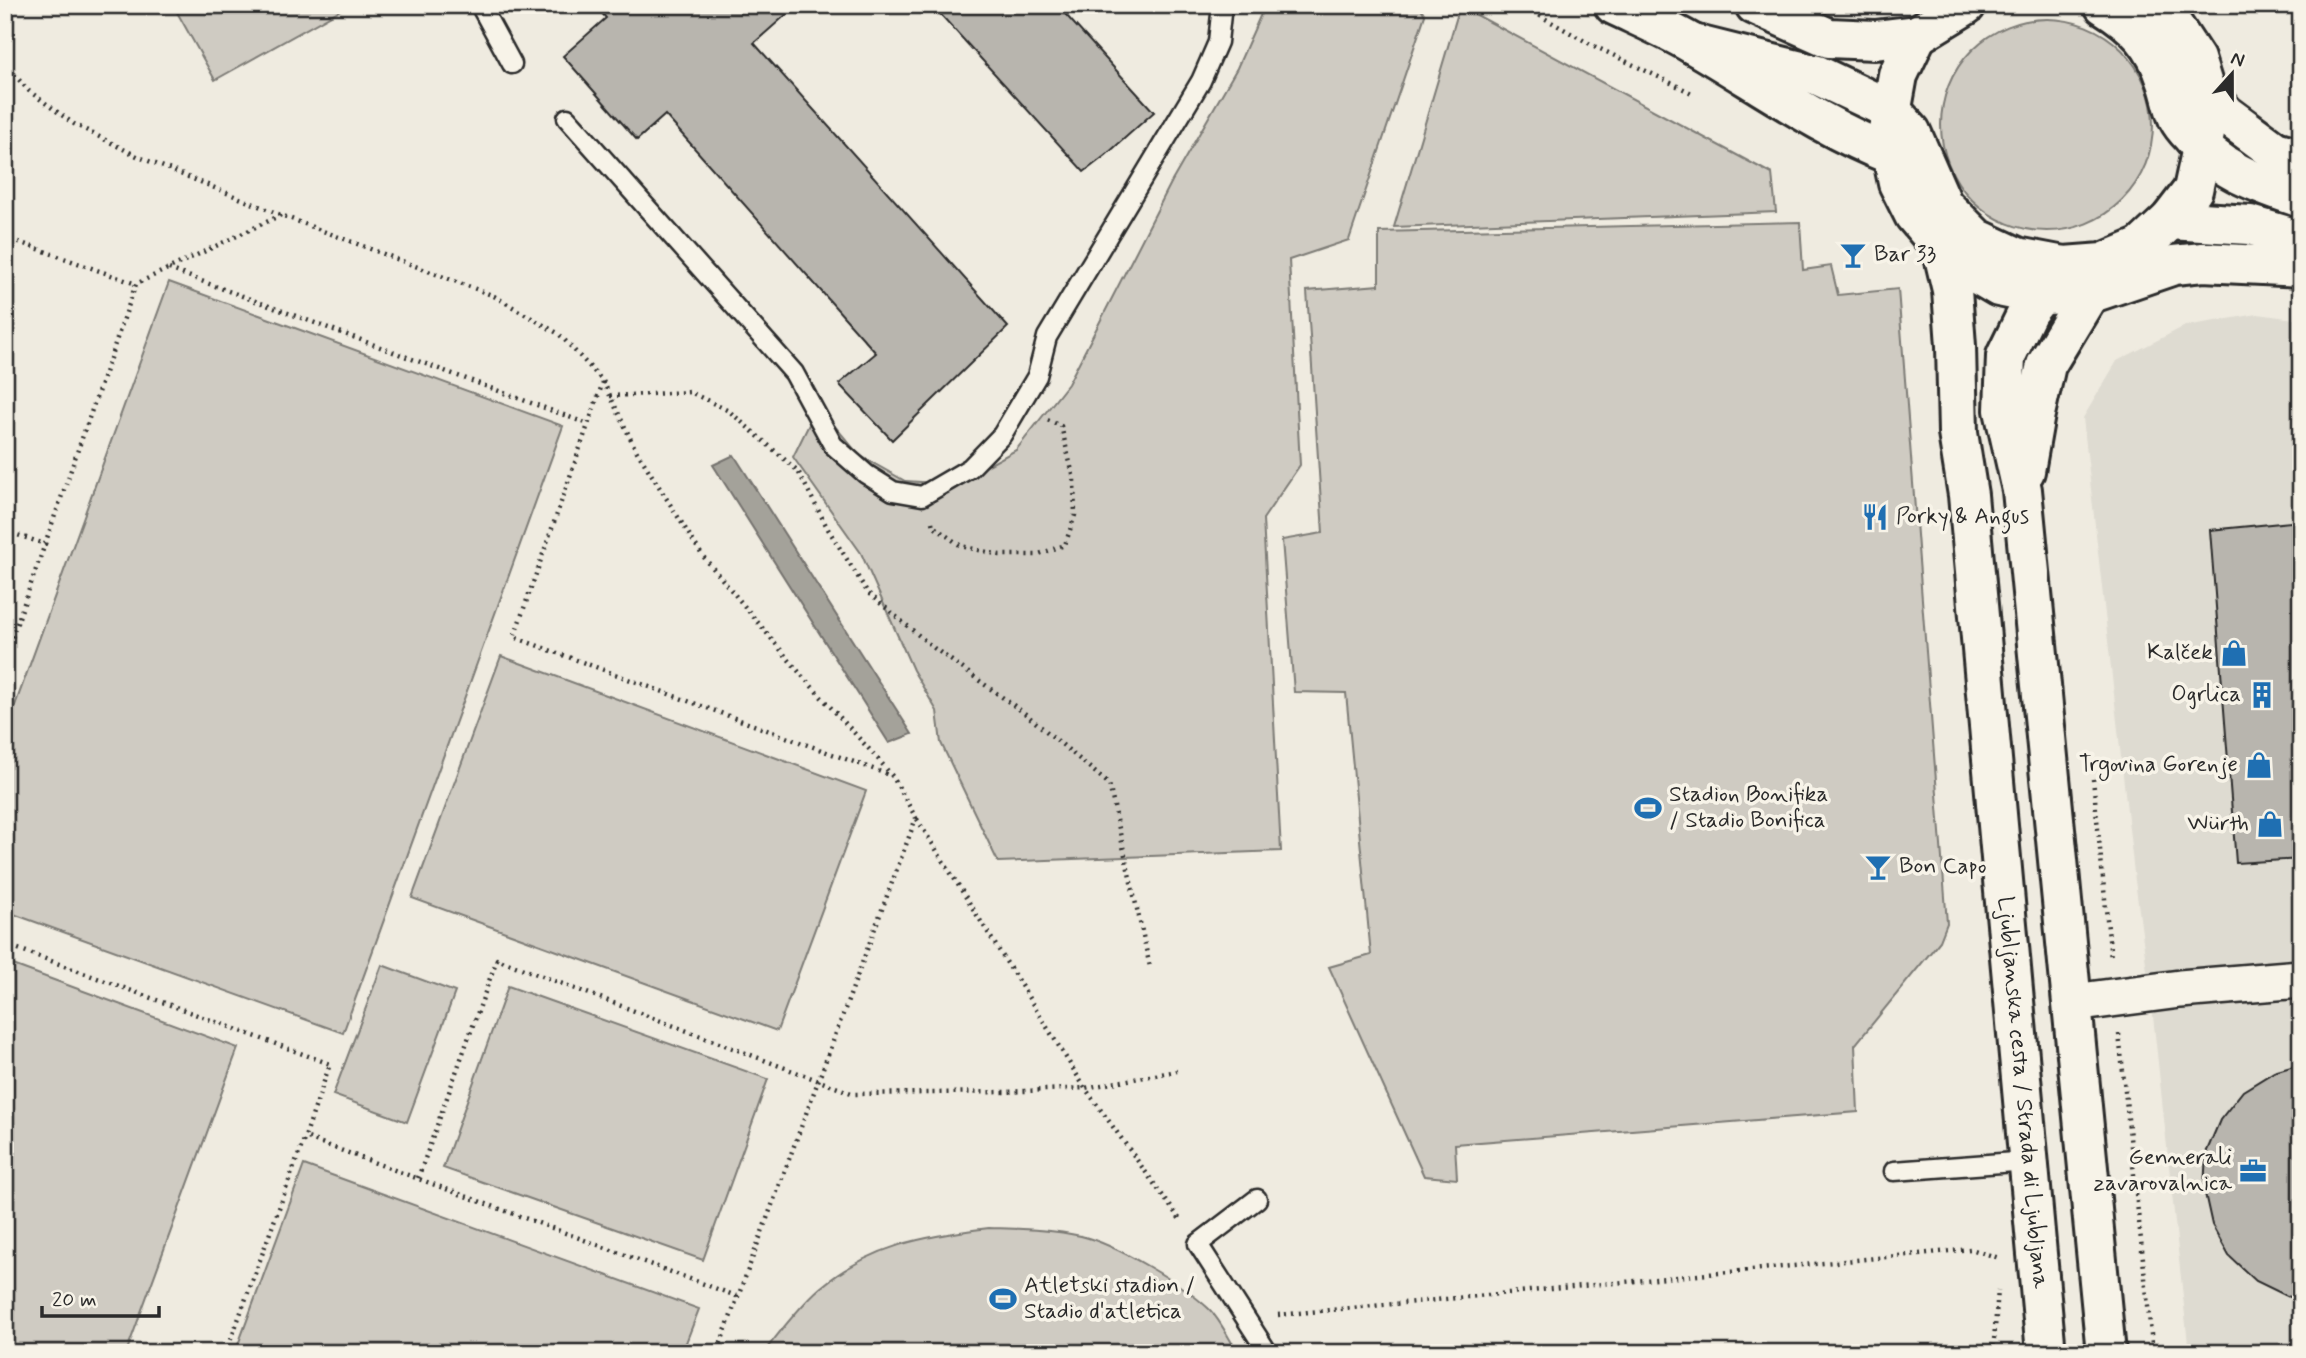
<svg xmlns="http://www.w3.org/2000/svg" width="2306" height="1358" font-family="Mynerve,sans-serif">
<rect width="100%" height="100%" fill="#efebe0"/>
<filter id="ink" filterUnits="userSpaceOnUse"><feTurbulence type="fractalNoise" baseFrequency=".0143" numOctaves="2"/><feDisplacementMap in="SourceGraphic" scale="14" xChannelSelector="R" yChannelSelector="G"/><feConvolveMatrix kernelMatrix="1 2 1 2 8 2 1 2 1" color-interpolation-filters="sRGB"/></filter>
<g filter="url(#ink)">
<path fill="#dedbd1" d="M2258 314 2301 320V1353H2189L2153 1016 2134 873 2083 418 2117 361 2185 326Z"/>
<path fill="#cfcbc2" stroke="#7d7b76" stroke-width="2" d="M173 5H349L215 80Z
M1265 5H1419L1425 15 1349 240 1289 260 1300 465 1263 519 1281 851 998 862 941 743 937 711 913 670 861 553 793 457 818 406 859 455 905 481 954 484 1016 450 1068 384 1172 181 1237 68Z
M1460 6 1772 174 1776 212 1394 227Z
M1941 125a106 106 0 1 1 212 0a106 106 0 1 1-212 0Z
M1800 222 1803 270 1831 266 1838 295 1898 289 1947 923 1940 941 1855 1045 1858 1112 1455 1144 1457 1179 1424 1176 1329 967 1371 955 1346 693 1294 692 1282 540 1323 533 1307 291 1379 285V232Z
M169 282 563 426 343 1033 5 911V733Z
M501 656 866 791 777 1031 412 898Z
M5 962 238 1048 126 1353H5Z
M382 965 455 992 407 1122 333 1095Z
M508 986 768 1079 703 1260 443 1168Z
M304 1165 699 1309 682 1353H235Z
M989 1228C1020 1229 1051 1229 1081 1236 1115 1244 1182 1284 1208 1308 1220 1319 1229 1339 1238 1353H763C781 1331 799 1306 820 1288 871 1245 925 1236 989 1228Z"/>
<path fill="#a4a29a" stroke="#74726e" stroke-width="2" d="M734 455 912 734 889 743 713 465Z"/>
<path fill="#b8b5ae" stroke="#2b2b2b" stroke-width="2" d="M595 5H797L754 43 1008 327 892 440 839 384 876 353 665 115 637 140 563 56 606 18Z
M932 5H1057L1154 112 1106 155 1084 172Z
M2257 5H2301V10H2262Z
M2301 346V407H2300L2294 347Z
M2301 521V859L2236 863 2210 530Z
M2301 1064V1299L2289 1297 2256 1281 2229 1256 2212 1225 2204 1189 2206 1153 2220 1120 2243 1091 2274 1072Z"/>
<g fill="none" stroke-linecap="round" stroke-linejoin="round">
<defs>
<path id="lane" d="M480 5 512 64
M567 118 794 373 833 445 866 474 893 491 922 496 970 468 1002 435 1037 376 1047 337 1201 81 1218 42 1222 5
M1894 1171 2028 1161
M1257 1199 1198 1244 1268 1353"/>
<path id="street" d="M2073 1003 2180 989 2301 979"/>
<g id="secondary">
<path d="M1614 5C1641 18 1670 30 1696 46 1760 83 1822 128 1892 155"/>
<path d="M1755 5 1829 38 1875 40 1917 35 1966 5"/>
<path d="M2104 5C2136 25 2155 44 2167 82 2171 93 2173 107 2178 118 2181 124 2186 130 2191 135 2219 171 2258 183 2301 198"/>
<path d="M1917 35 1898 75 1888 130 1892 155 1898 183 1914 215 1942 248 1965 267 1999 287 2039 295 2089 294 2174 265 2203 262 2301 267"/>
<path d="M1693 44 1817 75 1891 110 1911 132 1943 205 1976 238 2017 257 2064 266 2103 263 2141 247 2170 220 2193 190 2207 124 2204 88 2195 59 2174 27 2153 5"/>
<path d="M2204 88 2225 114 2275 151 2301 158"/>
<path d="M2170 220 2250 225 2301 240"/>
<path id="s1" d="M1942 248 1952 290 1956 346 1958 433 1968 495 2046 1353"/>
<path d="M2064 266 2028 311 2006 356 2004 410 2022 490 2106 1353"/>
<path d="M2025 471 2035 414 2046 365 2089 294"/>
</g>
</defs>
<use href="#lane" stroke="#2b2b2b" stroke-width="23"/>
<use href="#street" stroke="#2b2b2b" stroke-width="42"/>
<use href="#secondary" stroke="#2b2b2b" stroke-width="44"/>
<path stroke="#2b2b2b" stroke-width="4.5" stroke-dasharray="2 5" stroke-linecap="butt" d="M1521 5 1592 45 1694 94
M5 64 29 91 74 124 139 157 281 215 494 296 559 334 603 381 636 450 702 555 804 678 879 760 893 777 916 818 717 1353
M5 237 136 284
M169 269 588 424
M603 382 514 637 892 776
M610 396 690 392 729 411 798 471 828 529 868 593 934 648 1027 715 1109 784 1150 967
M932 522 933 526 961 546 1000 555H1036L1065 545 1075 515 1074 479 1061 426 1045 419
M5 531 45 544 136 284 281 215
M5 657 45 544
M2093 779 2111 959
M917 819 1085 1088 1181 1221
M5 944 330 1064 305 1137 739 1297
M2119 1034 2153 1353
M418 1178 497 959 854 1094 1006 1092 1085 1088 1177 1071
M1278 1315 1971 1249 1999 1258
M226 1353 305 1137
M1993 1353 1998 1290"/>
<use href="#lane" stroke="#f7f3e8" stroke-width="18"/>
<use href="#street" stroke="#f7f3e8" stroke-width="37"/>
<use href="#secondary" stroke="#f7f3e8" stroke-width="38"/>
</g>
</g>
<defs>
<symbol id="bar-bare" viewBox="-9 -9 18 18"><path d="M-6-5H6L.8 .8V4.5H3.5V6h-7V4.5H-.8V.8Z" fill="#1f6fb2" stroke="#f7f3e8" stroke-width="2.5" paint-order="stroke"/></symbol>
<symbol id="restaurant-bare" viewBox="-9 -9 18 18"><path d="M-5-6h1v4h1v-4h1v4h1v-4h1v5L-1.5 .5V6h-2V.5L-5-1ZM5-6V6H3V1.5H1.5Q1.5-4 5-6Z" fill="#1f6fb2" stroke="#f7f3e8" stroke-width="2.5" paint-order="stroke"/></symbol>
<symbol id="shop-bare" viewBox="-9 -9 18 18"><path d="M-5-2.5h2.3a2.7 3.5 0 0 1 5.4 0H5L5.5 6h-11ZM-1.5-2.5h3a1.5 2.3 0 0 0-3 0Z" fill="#1f6fb2" stroke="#f7f3e8" stroke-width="2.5" paint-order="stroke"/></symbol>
<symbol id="building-bare" viewBox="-9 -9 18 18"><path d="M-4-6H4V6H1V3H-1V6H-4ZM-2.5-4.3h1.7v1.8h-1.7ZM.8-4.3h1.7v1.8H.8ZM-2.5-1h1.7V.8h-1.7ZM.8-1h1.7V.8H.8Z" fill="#1f6fb2" stroke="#f7f3e8" stroke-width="2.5" paint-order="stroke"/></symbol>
<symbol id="stadium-bare" viewBox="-9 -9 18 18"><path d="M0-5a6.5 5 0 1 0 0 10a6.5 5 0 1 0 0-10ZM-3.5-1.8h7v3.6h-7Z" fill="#1f6fb2" stroke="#f7f3e8" stroke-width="2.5" paint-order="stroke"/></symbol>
<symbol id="office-bare" viewBox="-9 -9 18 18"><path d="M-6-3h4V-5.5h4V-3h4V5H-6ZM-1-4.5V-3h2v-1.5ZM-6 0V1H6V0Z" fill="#1f6fb2" stroke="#f7f3e8" stroke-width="2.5" paint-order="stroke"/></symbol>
</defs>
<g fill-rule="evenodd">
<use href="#bar-bare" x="1834" y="236" width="38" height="38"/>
<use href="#restaurant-bare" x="1856" y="498" width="38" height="38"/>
<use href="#shop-bare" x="2215" y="634" width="38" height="38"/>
<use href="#building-bare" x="2243" y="676" width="38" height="38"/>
<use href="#shop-bare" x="2240" y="746" width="38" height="38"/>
<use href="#stadium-bare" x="1629" y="789" width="38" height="38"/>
<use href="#shop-bare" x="2251" y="805" width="38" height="38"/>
<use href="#bar-bare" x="1859" y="848" width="38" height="38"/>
<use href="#office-bare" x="2234" y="1152" width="38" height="38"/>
<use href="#stadium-bare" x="984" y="1280" width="38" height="38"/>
</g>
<g text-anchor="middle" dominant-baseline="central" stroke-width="7" stroke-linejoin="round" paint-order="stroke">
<g font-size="23" fill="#2b2b2b" stroke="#f7f3e8" text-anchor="start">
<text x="1874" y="255">Bar 33</text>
<text x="1896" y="517">Porky &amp; Angus</text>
<text x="2213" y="653" text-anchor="end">Kalček</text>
<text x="2241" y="695" text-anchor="end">Ogrlica</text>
<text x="2238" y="765" text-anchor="end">Trgovina Gorenje</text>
<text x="1669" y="795">Stadion Bonifika<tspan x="1669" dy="26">/ Stadio Bonifica</tspan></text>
<text x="2249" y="824" text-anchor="end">Würth</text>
<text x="1899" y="867">Bon Capo</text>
<text x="2232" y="1158" text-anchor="end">Gennerali<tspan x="2232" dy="26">zavarovalnica</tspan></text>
<text x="1024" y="1286">Atletski stadion /<tspan x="1024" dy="26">Stadio d'atletica</tspan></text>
</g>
<g font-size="23" fill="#2b2b2b" stroke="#f7f3e8">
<text stroke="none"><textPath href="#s1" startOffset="849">Ljubljanska cesta / Strada di Ljubljana</textPath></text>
</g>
</g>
<rect width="2306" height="1358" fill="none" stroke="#f7f3e8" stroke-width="28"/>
<rect x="14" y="14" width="2278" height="1330" fill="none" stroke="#2b2b2b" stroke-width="2.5" filter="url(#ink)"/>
<g transform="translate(2232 74) rotate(21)" stroke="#f7f3e8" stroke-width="5" paint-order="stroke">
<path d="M0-5L12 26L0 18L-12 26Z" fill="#2b2b2b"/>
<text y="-10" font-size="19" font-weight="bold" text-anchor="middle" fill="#2b2b2b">N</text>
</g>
<path d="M42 1306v10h117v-10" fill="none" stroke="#2b2b2b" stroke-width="3.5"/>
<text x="52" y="1306" font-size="21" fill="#2b2b2b" stroke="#f7f3e8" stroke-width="5" paint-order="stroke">20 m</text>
</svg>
